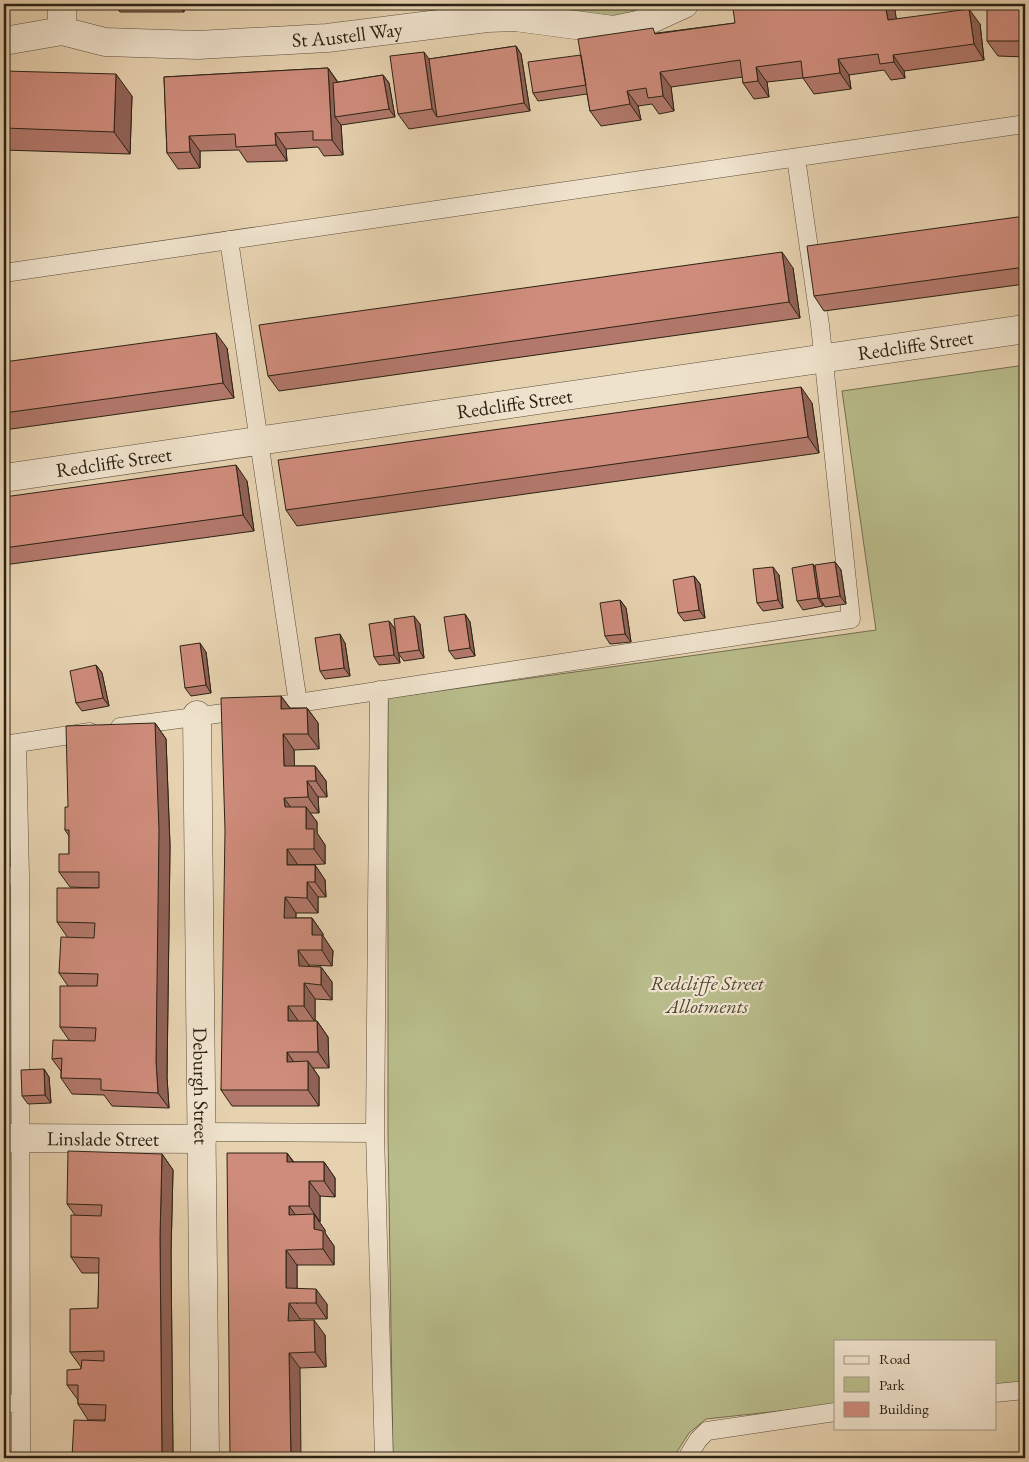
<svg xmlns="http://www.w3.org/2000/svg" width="1029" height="1462" font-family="'EB Garamond',serif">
<rect width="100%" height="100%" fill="#e7d2b0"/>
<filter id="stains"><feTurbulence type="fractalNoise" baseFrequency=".004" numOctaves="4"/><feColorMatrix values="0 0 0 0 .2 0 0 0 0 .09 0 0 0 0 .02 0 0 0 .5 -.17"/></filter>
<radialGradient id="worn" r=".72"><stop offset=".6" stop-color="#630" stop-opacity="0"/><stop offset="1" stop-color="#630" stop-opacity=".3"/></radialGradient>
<path fill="#b8bb8a" stroke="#726e50" d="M520 4H662L615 20 584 17Z
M1025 365V1383L995 1386V1341H835V1405L706 1419 689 1433 673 1458H393L388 1133V698L876 630 842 391Z"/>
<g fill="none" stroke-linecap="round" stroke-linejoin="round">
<defs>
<path id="lane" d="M229 240 298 703
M4 273 1025 124
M379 690 375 1133 384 1458
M120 727 298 703 851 619 820 325 796 158
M17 743 20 876 21 1458
M4 745 90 732
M4 876H20
M202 1132 375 1133
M995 1393 1025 1390
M4 1403 20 1404
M687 1458 698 1440 707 1431 835 1412"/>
<g id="street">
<path id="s1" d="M62 4V31L105 42 198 45 327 38 487 18 515 17 613 30 638 25 684 4"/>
<path d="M4 41 62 31"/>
<path id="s2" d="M4 478 1025 329"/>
<path id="s3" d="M197 715 205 1458"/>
<path id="s4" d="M4 1138 202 1139"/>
</g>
</defs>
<use href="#lane" stroke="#5a4e3c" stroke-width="19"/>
<use href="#street" stroke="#5a4e3c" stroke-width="29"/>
<use href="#lane" stroke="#efe2cc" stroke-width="18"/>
<use href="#street" stroke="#efe2cc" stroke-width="28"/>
</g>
<path fill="#b2786b" stroke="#2b2215" d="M114 4H184V12H120Z
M310 4H348V5H311Z
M772 4H894L896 19 980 24 984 60 904 71 905 78 891 80 884 70 849 75 851 89 814 94 803 78 767 82 769 97 754 99 743 83V77L671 87 674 111 659 114 652 104 638 106 641 120 601 126 590 111 587 94 538 101 533 93 581 55 657 33 735 23Z
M1025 4V57L998 56 987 41Z
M516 46 521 54 530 111 409 129 398 114 429 59Z
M328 68 338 82 383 75 389 83 395 117 341 125 343 155 324 156 318 147 286 149 287 161 247 162 239 150 200 151V168L178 169 167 153 164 77Z
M4 71 132 96 130 154 4 150Z
M1025 216V284L824 311 814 296Z
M793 268 800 318 279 391 268 376Z
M227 348 234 398 4 430V362Z
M812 403 819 453 297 526 286 510Z
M247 481 254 531 4 565V497Z
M835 562 841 570 846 604 825 607 823 603V606L803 610 797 601 813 564 815 568Z
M779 575 783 608 763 611 757 603Z
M694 576 700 584 705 618 684 621 678 613Z
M620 600 626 608 631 642 610 644 605 636Z
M465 614 470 622 475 656 455 659 449 651Z
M389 621 395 629 400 663 379 665 374 657Z
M420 624 424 658 404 661 398 653Z
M345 643 350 676 325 679 320 671Z
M206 652 211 693 191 696 185 688Z
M96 665 102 673 109 706 82 711 76 703Z
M281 696 290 708H307L318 723 319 749 294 750V766H315L326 781 327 797H318L319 813H310L317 822V833L325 845V864L298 865H315L325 880 326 897H318V913H296V918H312L323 934V936L333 951 332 966 309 965V967H321L332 982V1000L315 999V1021H317L328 1037 329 1068H313L319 1077V1106H232L221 1090Z
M155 723 166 739 170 846 167 1077 169 1108 112 1106 104 1095 72 1094 61 1078V1071L52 1059 69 1040 60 1027 68 986 59 973 68 938 57 922 99 888 70 887 59 872 69 854V836L65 830 68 807Z
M44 1069 49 1077 51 1103 28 1104 22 1096Z
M287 1153 294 1162H324L335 1178V1197L320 1196V1222H319L325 1230V1233L334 1246V1265H297V1288L327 1304V1319H300L299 1320 325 1335 326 1367 300 1368 230 1458Z
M162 1154 173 1170 171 1253 173 1458H73L72 1457 105 1420H88L78 1404V1400L67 1385 81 1369V1367L70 1352 98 1308 99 1273H82L71 1257 75 1215 67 1204Z"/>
<path fill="#916257" stroke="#2b2215" d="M178 4H184V12Z
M885 4H894L899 36 888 20Z
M969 9 980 24 984 60 974 44Z
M516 46 521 54 530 111 524 103Z
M424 52 435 67 437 117 432 109Z
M893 55 904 71 905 78 894 62Z
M838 59 849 75 851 89 840 73Z
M756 67 767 82 769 97 758 81Z
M328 68 338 83 335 117 341 125 343 155 332 140Z
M660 72 671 87 674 111 663 96Z
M116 74 132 96 130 154 114 132Z
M383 75 389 83 395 117 389 109Z
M627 91 638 106 641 120 630 104Z
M275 133 286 149 287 161 276 145Z
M189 136 200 151V168L190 152Z
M782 252 793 268 800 318 789 302Z
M216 333 227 348 234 398 223 383Z
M801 387 812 403 819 453 808 437Z
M236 465 247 481 254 531 243 515Z
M835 562 841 570 846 604 840 596Z
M813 564 819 573 820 599 823 603V606L818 598Z
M773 567 779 575 783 608 778 600Z
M694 576 700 584 705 618 699 610Z
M620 600 626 608 631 642 625 634Z
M465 614 470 622 475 656 470 648Z
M414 616 420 624 424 658 419 650Z
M389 621 395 629 400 663 394 655Z
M340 634 345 643 350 676 344 668Z
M200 643 206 652 211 693 206 685Z
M96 665 102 673 109 706 103 698Z
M281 696 292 711 281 709Z
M307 708 318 723 319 749 308 734Z
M155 723 166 739 170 846 167 1077 169 1108 158 1093 156 1061Z
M283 734 294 750 295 781 284 766Z
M315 766 326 781 327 797 316 781Z
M307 781 318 797 319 813 308 797Z
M284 798 295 813 285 807Z
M306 807 317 822V833L325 845V864L314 849 306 829Z
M287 849 298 865H287Z
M315 865 325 880 326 897 315 882Z
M307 882 318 897V913L307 898Z
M285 897 296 913 295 934 284 918Z
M312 918 323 934V936L333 951 332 966 312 935Z
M298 950 309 965 310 982 299 966Z
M321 967 332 982V1000L321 985Z
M304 983 315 999V1022L304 1006Z
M288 1006 299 1022 288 1021Z
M317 1021 328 1037 329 1068 318 1052Z
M287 1052 298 1068 287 1062Z
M308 1061 319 1077V1106L308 1090Z
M44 1069 49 1077 51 1103 45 1095Z
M287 1153 298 1169 287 1162Z
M162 1154 173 1170 171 1253 173 1458H162L160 1237Z
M324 1162 335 1178V1197L324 1181Z
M4 1166 6 1170V1198L4 1195Z
M309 1181 320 1196V1222L309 1206Z
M289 1206 300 1221 289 1215Z
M314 1214 325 1230V1233L334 1246V1265L323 1249 314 1229Z
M286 1250 297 1265V1304L286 1288Z
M316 1289 327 1304V1319L316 1303Z
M289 1303 300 1319 298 1336 288 1321Z
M314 1320 325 1335 326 1367 315 1352Z
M289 1353 300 1368 301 1458H291Z"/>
<path fill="#cf8c7c" stroke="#2b2215" d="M772 4H885L888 20 969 9 974 44 893 55 894 62 880 64 878 54 838 59 840 73 803 78 801 61 756 67 758 81 743 83 740 60 660 72 663 96 648 98 646 88 627 91 630 104 590 111 578 39 653 28 655 34 735 23 733 9Z
M987 4H1025V41H987Z
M516 46 524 103 437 117 429 59Z
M424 52 432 109 398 114 390 56Z
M581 55 586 85 533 93 528 62Z
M328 68 332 140H313V131L275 133 276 145 236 147 235 134 189 136 190 152 167 153 164 77Z
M4 71 116 74 114 132 4 128Z
M383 75 389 109 335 117 333 83Z
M1025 216V267L814 296 807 246Z
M782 252 789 302 268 376 259 325Z
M216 333 223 383 4 413V362Z
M801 387 808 437 286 510 278 460Z
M236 465 243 515 4 548V497Z
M835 562 840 596 820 599 815 565Z
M813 564 818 598 797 601 792 568Z
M773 567 778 600 757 603 753 569Z
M694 576 699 610 678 613 673 580Z
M620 600 625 634 605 636 600 603Z
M465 614 470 648 449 651 444 617Z
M414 616 419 650 398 653 394 619Z
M389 621 394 655 374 657 369 624Z
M340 634 344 668 320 671 315 638Z
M200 643 206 685 185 688 180 646Z
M96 665 103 698 76 703 70 671Z
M281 696V709L307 708 308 734H283L284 766H315L316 781H307L308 797 284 798 285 807H306V829H314V849H287V865H315V882H307V898L285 897 284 918H312V935H322V950H298L299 966 321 967V985L304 983V1006H288V1021H317L318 1052H287V1062L308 1061V1090H221L225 830 221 698Z
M155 723 159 830 156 1061 158 1093 101 1090V1079L61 1078 62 1058 52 1059 53 1040 95 1041 96 1028 60 1027V986H97L98 974 59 973 61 937 94 938 95 923 57 922V888H99V872H59V854H69V830H65V807H68L66 726Z
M44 1069 45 1095 22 1096 21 1070Z
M68 1151 162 1154 160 1237 162 1458H105V1457H72L74 1420 105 1421 106 1405 78 1404V1385H67V1370L81 1369 82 1360 104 1361V1351L70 1352V1309L98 1308 99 1258 71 1257V1215L101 1216 102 1205 67 1204Z
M227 1153H287V1162H324V1181H309V1206H289V1215L314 1214V1229L323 1231V1249L286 1250V1288L316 1289V1303H289L288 1321 314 1320 315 1352 289 1353 291 1458H230Z"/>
<g text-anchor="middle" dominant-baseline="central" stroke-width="4.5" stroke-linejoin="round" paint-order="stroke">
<g font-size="20" fill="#2b2215" stroke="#efe2cc">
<text stroke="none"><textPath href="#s1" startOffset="314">St Austell Way</textPath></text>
<text stroke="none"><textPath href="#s2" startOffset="921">Redcliffe Street</textPath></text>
<text stroke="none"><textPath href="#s2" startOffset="516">Redcliffe Street</textPath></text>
<text stroke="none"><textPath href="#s2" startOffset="111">Redcliffe Street</textPath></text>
<text stroke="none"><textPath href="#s3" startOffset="371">Deburgh Street</textPath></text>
<text stroke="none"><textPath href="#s4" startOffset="99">Linslade Street</textPath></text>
</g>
<g font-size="20" font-style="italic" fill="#4e4832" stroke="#efe2cc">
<text x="707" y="983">Redcliffe Street<tspan x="707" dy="23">Allotments</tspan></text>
</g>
</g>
<rect width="1029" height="1462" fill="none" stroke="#e7d2b0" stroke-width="20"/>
<rect x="5" y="5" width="1019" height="1452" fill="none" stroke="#2b2215" stroke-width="2.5"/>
<rect x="10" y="10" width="1009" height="1442" fill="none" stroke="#2b2215"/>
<rect x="834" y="1340" width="162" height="90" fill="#efe2cc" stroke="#a19583"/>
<rect x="844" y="1356" width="25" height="8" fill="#efe2cc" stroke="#a19583"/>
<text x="879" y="1364" font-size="15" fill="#2b2215">Road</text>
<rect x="844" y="1377" width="25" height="15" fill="#b8bb8a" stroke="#a19583"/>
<text x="879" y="1390" font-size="15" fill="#2b2215">Park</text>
<rect x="844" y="1402" width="25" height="15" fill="#cf8c7c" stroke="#a19583"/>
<text x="879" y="1414" font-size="15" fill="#2b2215">Building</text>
<rect width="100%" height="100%" filter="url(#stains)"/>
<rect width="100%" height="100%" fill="url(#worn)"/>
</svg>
